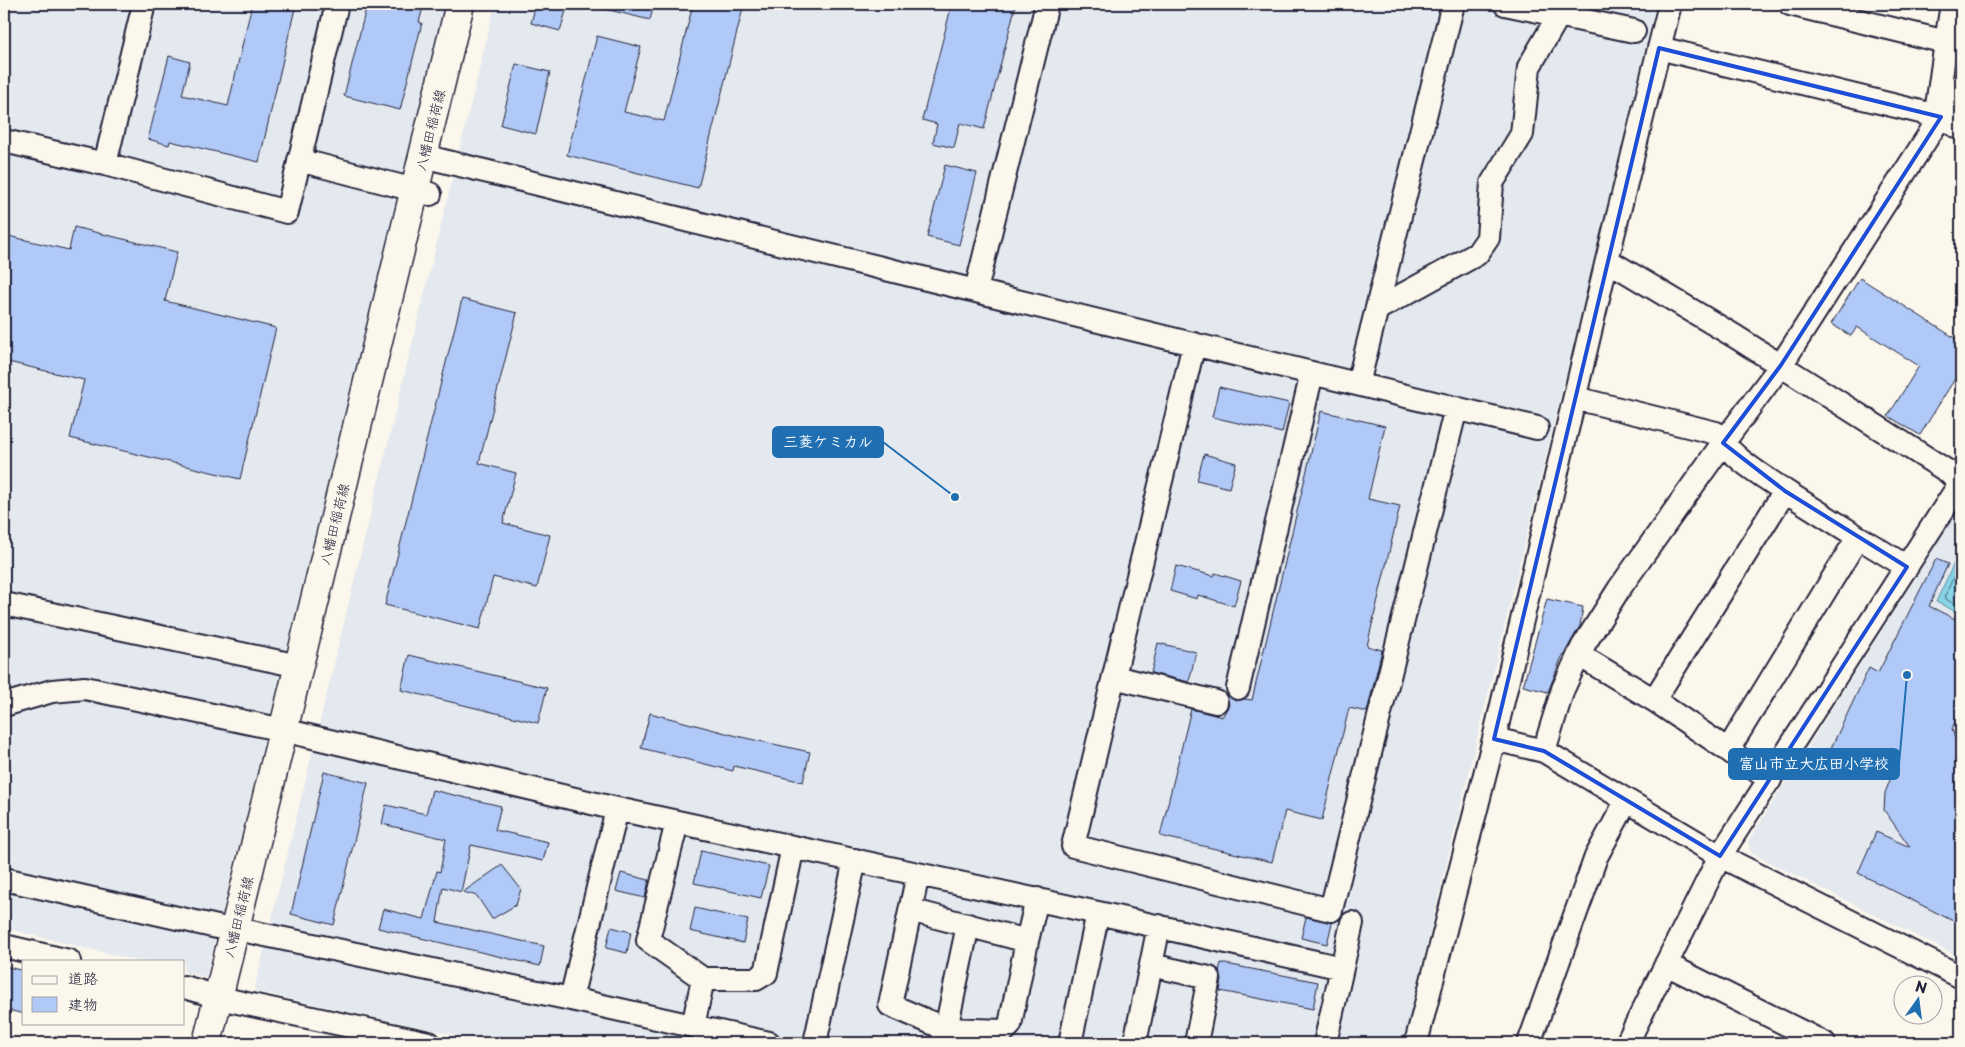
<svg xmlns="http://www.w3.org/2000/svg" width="1965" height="1047" font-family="'Playpen Sans','Klee One',sans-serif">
<rect width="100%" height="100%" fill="#fbf7ec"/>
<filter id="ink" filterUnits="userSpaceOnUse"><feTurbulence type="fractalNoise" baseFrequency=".02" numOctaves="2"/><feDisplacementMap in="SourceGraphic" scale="10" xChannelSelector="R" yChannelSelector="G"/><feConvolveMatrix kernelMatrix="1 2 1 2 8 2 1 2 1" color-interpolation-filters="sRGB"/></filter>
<g filter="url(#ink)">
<path fill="#e4e9ef" d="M4 4H445L206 977 184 972V961H138L4 928Z
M495 4H1656L1403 1043H493L254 991Z
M1959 509H1961V958L1751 853 1748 841Z"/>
<path fill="#87d4e6" stroke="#5f8da2" d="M1961 548V614L1936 602Z"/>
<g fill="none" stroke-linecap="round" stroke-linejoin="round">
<path stroke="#4a697f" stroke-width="1" d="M1961 560 1944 598 1961 608"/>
</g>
<path fill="#b0c9f7" stroke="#22223b" d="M252 4H296L259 162 170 141 169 145 148 139 169 56 190 62 182 95 228 106Z
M368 4H424L419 22 422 23 400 110 344 96 366 8 368 9Z
M536 4H568L560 31 531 23Z
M602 4H654L650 20 601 8Z
M693 4H744L698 188 567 155 597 36 641 47 624 112 664 121Z
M952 4H1016L984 129 960 123 954 148 933 143 937 124 922 120Z
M516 64 550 72 536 134 501 125Z
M945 165 977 173 959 245 927 237Z
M74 227 177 252 165 301 276 328 240 479 70 438 84 380 4 361V235L69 250Z
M1860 278 1961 342V369L1920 435 1888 416 1919 366 1857 327 1851 336 1831 324Z
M462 299 517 313 479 463 516 473 503 523 550 535 537 588 493 577 480 629 385 605Z
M1219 387 1289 403 1282 433 1212 417Z
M1321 411 1385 426 1368 499 1400 506 1367 646 1382 650 1367 712 1349 708 1322 820 1285 811 1272 862 1160 836 1191 709 1222 717 1229 705 1227 694 1235 701 1245 699 1252 700Z
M1204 454 1236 463 1229 488 1197 480Z
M1936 559 1948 564 1929 606 1961 622V707L1952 729 1961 758V925L1858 873 1876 832 1910 847 1884 810 1885 793 1892 775 1844 749 1835 766 1824 763 1869 668 1878 673Z
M1176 566 1214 576 1215 573 1241 581 1234 606 1198 595 1197 599 1170 591Z
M1547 599 1583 607 1580 626 1561 659 1548 692 1523 686Z
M1158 643 1196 652 1189 682 1151 673Z
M409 655 547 688 538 723 401 690Z
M650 713 741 737 810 752 803 782 734 766 733 771 641 748Z
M324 772 368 783 334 925 291 914Z
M432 790 501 806 495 830 548 842 543 861 471 845 461 892 443 887 437 922 544 946 540 966 378 928 383 909 424 919 437 871 440 872 446 839 382 824 386 805 426 814Z
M701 851 769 866 761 898 694 883Z
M502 865 521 889 516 905 492 919 477 896 463 892Z
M621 873 649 880 645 898 616 891Z
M695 908 748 920 743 943 690 931Z
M1306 917 1332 923 1327 944 1301 938Z
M611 927 631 932 627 953 606 948Z
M1221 963 1318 982 1313 1009 1220 991 1222 980 1219 971Z
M4 966 24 971V1014L4 1009Z"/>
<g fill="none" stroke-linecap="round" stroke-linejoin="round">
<defs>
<path id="minor" d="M1505 4 1634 31
M1790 4 1946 42 1952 4
M1659 48 1941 117 1961 129
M1941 117 1937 106 1946 42 1961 46
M4 141 105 164 287 212 337 4
M423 156 1537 428
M299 160 430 194
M105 164 144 4
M1607 260 1736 337 1947 471 1961 484
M976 290 1047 4
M1377 309 1477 254 1488 238 1492 183 1522 134 1529 67 1559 15
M1194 344 1073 846 1331 910 1456 408
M1358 384 1453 4
M1575 398 1716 433C1733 459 1760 474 1785 491L1654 700 1579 655
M1858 537 1907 567
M4 604 299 666
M1114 677 1216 702
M1238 688 1312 373
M1654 700 1728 750 1858 537 1785 491
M4 705 52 691 85 688 283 730 617 809 1098 913 1070 1043
M1494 739 1544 751 1720 856 1961 977
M1728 750 1770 780
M1544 751 1563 689 1583 646 1619 589 1723 443 1781 365 1961 85
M677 822 648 940 703 979 693 1026
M918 874 890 1005 946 1029 942 1043
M4 879 235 931
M910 910 1027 941 1037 899
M1098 913 1342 968 1352 923
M968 925 946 1029 1004 1031 1010 1025 1027 941
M251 932 571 999 769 1043
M4 946 69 961
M1666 964 1824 1043
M1151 965 1209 978 1196 1043
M703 979H756L766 973 793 847
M184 987 233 1001 429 1043
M571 999 617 809
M815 1043 855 860
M1135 1043 1159 926
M1325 1043 1342 968
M1416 1043 1494 739 1607 260 1670 4
M1529 1043 1596 857 1627 800
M1627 1043 1720 856 1961 482"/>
<path id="major" d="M207 1043 460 4"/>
</defs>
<use href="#minor" stroke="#22223b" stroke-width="26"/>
<use href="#major" stroke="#22223b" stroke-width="31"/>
<use href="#minor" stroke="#fbf7ec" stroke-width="22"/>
<use href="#major" stroke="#fbf7ec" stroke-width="28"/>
</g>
</g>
<path fill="none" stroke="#1d4ed8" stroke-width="4" stroke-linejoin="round" d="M1659 48 1941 117 1781 365 1723 443 1785 491 1907 567 1720 856 1544 751 1494 739Z"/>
<g text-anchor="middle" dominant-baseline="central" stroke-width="5" stroke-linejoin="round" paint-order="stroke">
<g font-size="14" fill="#22223b" stroke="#fbf7ec">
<text transform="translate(430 130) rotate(-76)">八幡田稲荷線</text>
<text transform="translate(334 524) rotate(-76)">八幡田稲荷線</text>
<text transform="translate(238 917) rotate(-76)">八幡田稲荷線</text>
</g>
</g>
<path fill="none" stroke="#1f6fb2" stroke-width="2" d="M955 497L883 442M1907 675L1899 764"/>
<g fill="#1f6fb2" stroke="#fbf7ec" stroke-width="2">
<circle cx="955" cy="497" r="5"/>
<circle cx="1907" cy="675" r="5"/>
</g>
<g fill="#1f6fb2" stroke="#1f6fb2" stroke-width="2">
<rect x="773" y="427" width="110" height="30" rx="5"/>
<rect x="1729" y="749" width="170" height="30" rx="5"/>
</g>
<g font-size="15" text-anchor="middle" font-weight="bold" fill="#fff">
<text x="828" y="447">三菱ケミカル</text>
<text x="1814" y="769">富山市立大広田小学校</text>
</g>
<rect width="1965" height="1047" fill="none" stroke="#fbf7ec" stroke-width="20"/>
<rect x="10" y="10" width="1945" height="1027" fill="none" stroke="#22223b" stroke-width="2" filter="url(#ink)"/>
<rect x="22" y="960" width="162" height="65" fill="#fbf7ec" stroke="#a4a2a5"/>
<rect x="32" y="976" width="25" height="8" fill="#fbf7ec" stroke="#a4a2a5"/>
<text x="68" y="984" font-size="15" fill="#22223b">道路</text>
<rect x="32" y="997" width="25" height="15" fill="#b0c9f7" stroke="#a4a2a5"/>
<text x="68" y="1010" font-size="15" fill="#22223b">建物</text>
<g transform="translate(1918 1000) rotate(14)"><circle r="24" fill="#fbf7ec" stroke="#a4a2a5"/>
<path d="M0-4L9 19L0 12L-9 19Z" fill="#1f6fb2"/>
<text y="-8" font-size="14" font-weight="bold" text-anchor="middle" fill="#22223b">N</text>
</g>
</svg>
